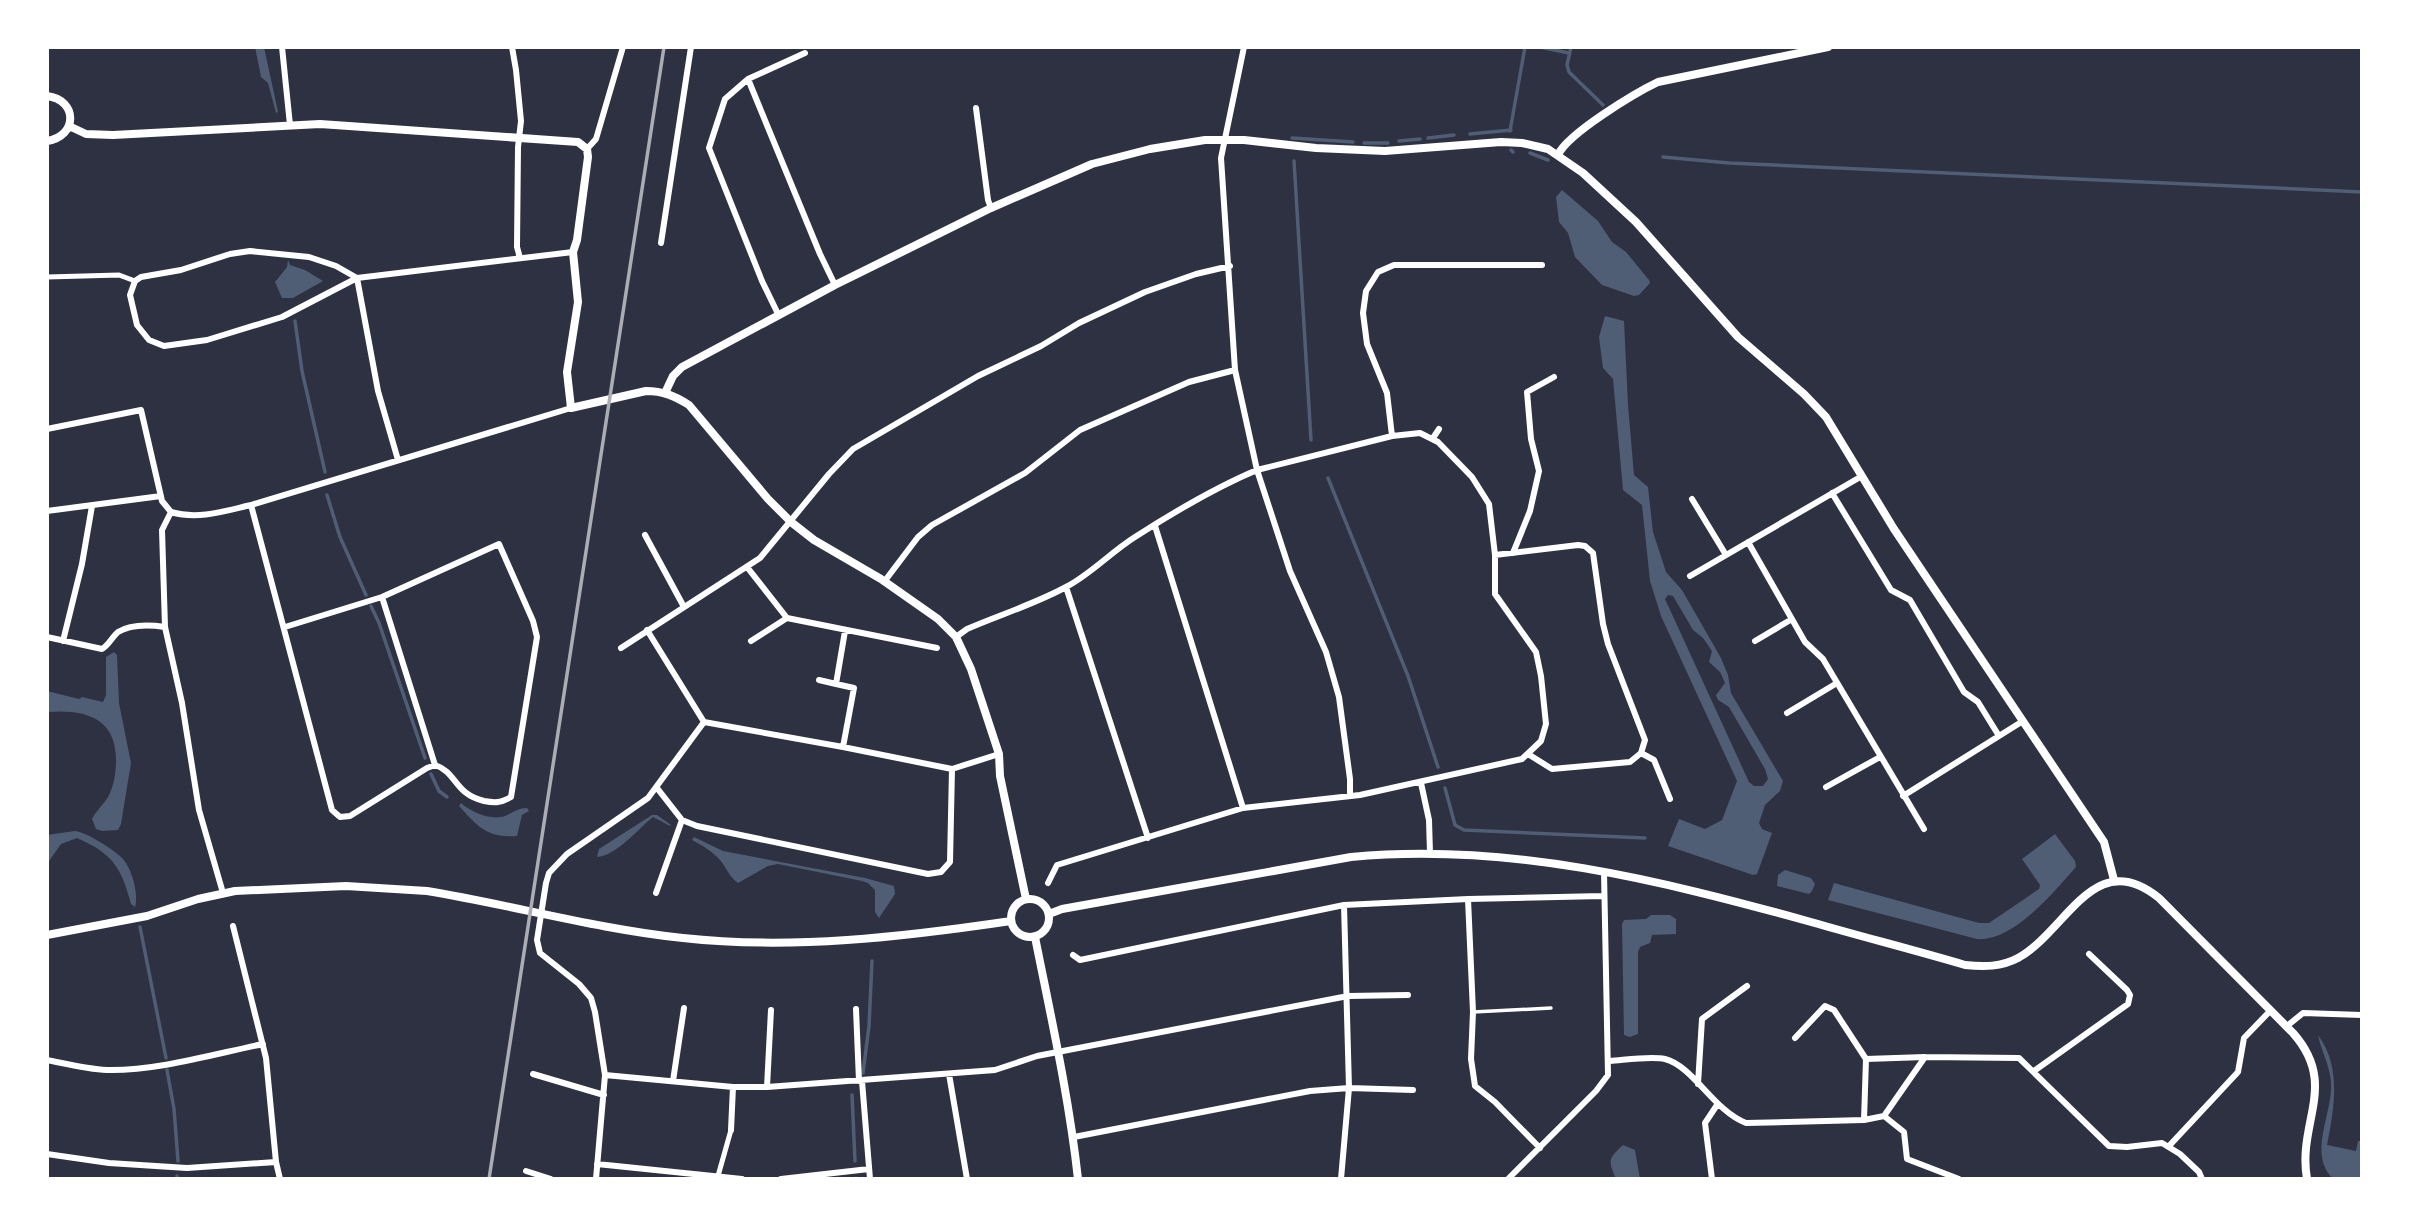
<svg xmlns="http://www.w3.org/2000/svg" width="2409" height="1226" font-family="Lato,sans-serif">
<rect width="100%" height="100%" fill="#2d3142"/>
<path fill="#4f5d75" fill-rule="evenodd" d="M255 47H264L278 112 276 113 268 83 261 77Z
M1562 190 1598 221 1612 242 1626 252 1649 280 1650 283 1639 295 1634 296 1602 285 1575 257 1568 233 1559 222 1556 197Z
M288 260 290 265 305 270 323 281 293 298H282L275 282 287 267Z
M1605 316 1624 321 1628 405 1634 475 1648 487 1653 532 1666 572 1682 590 1721 658 1728 675 1731 693 1783 781 1780 791 1765 805 1759 823 1762 829 1772 833 1757 874 1753 875 1668 846 1679 819 1705 829 1722 820 1737 781 1661 616 1650 581 1642 505 1623 490 1613 379 1603 368 1599 337ZM1668 595 1673 596 1693 630 1703 638 1712 651 1709 662 1720 672 1725 683 1716 695 1718 700 1729 707 1765 769 1768 779 1763 786H1754L1749 782 1665 599Z
M114 652 117 655 119 703 131 763 121 824 118 830 102 831 96 829 92 819C96 811 103 805 108 797 114 786 116 772 116 760 116 717 84 709 47 712V691L79 699 82 697 103 702 106 695V657Z
M461 803C471 812 491 821 505 816 514 812 518 808 527 808L529 811 522 815 517 836C487 838 478 827 459 806Z
M652 815H657L671 825 670 826 653 817C638 829 616 856 597 857L599 849Z
M75 831C86 832 115 850 123 859 132 869 139 895 135 907L131 904C121 867 113 854 77 838L61 844 47 864V835Z
M2055 834 2075 861 2076 867C2053 893 2013 942 1977 939L1828 900 1834 883 1979 923H1989L2039 889 2040 885 2022 859Z
M694 837 723 851 865 878 894 886 895 894 879 918 875 912V890L868 883 862 881 778 864 768 866 738 883C729 877 727 868 720 860 712 851 703 846 692 840Z
M1785 870 1811 878 1815 884 1812 891 1809 894 1777 886 1778 875Z
M1651 915H1670L1676 919V934L1652 935 1650 943 1640 947 1638 952V1034L1630 1037 1624 1035 1622 924 1624 920 1646 919Z
M2318 1035C2342 1067 2334 1109 2327 1145L2356 1151 2358 1141H2362V1176L2359 1179H2333C2307 1153 2333 1114 2331 1083 2330 1065 2321 1051 2318 1035Z
M1623 1145 1635 1150 1640 1179H1616C1608 1160 1608 1159 1623 1145Z"/>
<g fill="none" stroke-linecap="round" stroke-linejoin="round">
<path stroke="#4f5d75" stroke-width="3.5" d="M1540 47 1569 53
M1571 47 1567 65 1569 72 1603 105
M1510 131 1525 47
M1470 134 1511 130
M1292 138 1353 142
M1428 138 1454 135
M1399 141 1420 139
M1364 143H1388
M1511 150 1513 152
M1530 153 1548 160
M1663 157 1729 163 2362 192
M1294 161 1311 440
M295 321 302 371 325 472
M1328 478 1408 676 1438 767
M327 495 340 537 366 595
M371 606 379 623 425 758
M431 774 439 791 447 797
M1445 788 1455 825 1464 830 1645 838
M140 927 166 1058
M167 1070 174 1109 178 1161
M863 1073 869 1026 872 961
M852 1095 855 1161
M177 1176 178 1179
M856 1178 857 1179"/>
<path stroke="#fff" stroke-width="3.5" d="M1473 1012 1551 1008"/>
<path stroke="#fff" stroke-width="5" d="M47 277 119 275 135 281
M718 1176 731 1130"/>
<path stroke="#fff" stroke-width="6" d="M282 47 290 125
M512 47 516 70 521 121 518 147 517 247 520 258
M1244 47 1221 158 1235 370 1257 470 1290 571 1326 652 1339 697 1350 779V796
M805 53 748 79 820 254 835 285
M748 79 725 99 709 148 762 281 779 316
M976 108 988 200 991 208
M587 149 596 139 623 47
M661 243 691 47
M47 429 141 410 162 501 171 512C198 520 225 511 251 505L571 408
M1392 436 1387 393 1367 344 1363 313 1366 291 1378 272 1394 265H1542
M1433 438 1439 429
M398 460 378 391 357 278 336 266 309 257 250 251 230 254 181 270 141 277 135 281 130 295 137 325 149 340 164 346 207 340 282 317 357 278 573 252
M1832 493 1891 590 1910 600 1964 692 1978 702 1999 736
M1692 499 1726 555
M251 505 332 810 340 817 350 816 427 768 435 765C457 772 454 794 484 801 495 803 501 803 511 797L537 637 533 621 499 544 382 597 285 627
M47 511 161 496
M171 512 162 530 165 627 182 703 199 810 223 893
M1155 526 1243 808
M645 535 684 607
M1748 542 1805 642 1823 659 1924 829
M1513 553 1530 511 1539 471 1531 439 1527 392 1554 377
M1495 555 1578 545 1585 546 1593 553 1603 624 1608 644 1645 740 1641 753 1630 762 1552 769 1528 754
M747 567 787 618 937 648
M1690 576 1862 476
M884 582 918 537 932 525 1025 473 1080 430 1189 382 1235 370
M1066 587 1148 838
M382 597 435 765
M647 630 704 722
M47 637 102 649C109 645 112 637 118 632 131 624 151 625 165 627
M956 637 967 629C999 615 1035 604 1066 587 1091 574 1111 552 1135 537 1174 512 1214 488 1257 470L1392 436 1420 433 1438 442 1472 477 1489 504 1495 555V594L1536 652 1541 676 1546 724 1541 741 1522 759 1360 795 1243 808 1057 865 1048 883
M63 641 82 564 92 506
M751 641 787 618
M1755 641 1792 619
M621 648 760 558 829 474 853 449 978 376 1041 346 1079 323 1145 292 1196 274 1230 266
M819 680 836 684
M1787 713 1837 683
M704 722 843 747 952 769 999 754
M843 747 854 688 836 684 845 631
M1641 753 1654 760 1670 799
M1421 783 1429 820 1430 853
M1826 787 1880 757
M657 788 682 820 697 826 928 874 941 872 950 862 952 769
M1903 796 2023 721
M656 893 682 820
M1468 899 1473 1012 1471 1059 1475 1086 1495 1102 1540 1148
M233 926 266 1058 276 1162 280 1179
M1073 955 1080 960 1344 905 1468 899 1603 896
M856 1009 859 1081
M2287 1026 2303 1013 2362 1015
M1795 1038 1825 1006 1834 1010 1866 1059 1864 1120
M1866 1059 1925 1057
M47 1060C67 1064 87 1069 107 1070 157 1071 214 1054 263 1044
M1610 1061C1625 1060 1650 1056 1665 1059 1693 1066 1714 1111 1746 1123L1864 1120 1884 1116 1925 1057 2019 1058 2109 1146 2127 1147 2162 1143 2180 1154 2199 1172 2202 1179
M2034 1071 2128 1004 2130 995 2127 990 2089 954
M533 1074 604 1095
M949 1074 967 1179
M605 1075 733 1087H767L995 1070 1037 1056 1348 996 1408 995
M673 1081 684 1008
M862 1081 870 1179
M1698 1084 1702 1019 1747 986
M767 1087 771 1010
M1884 1116 1904 1132 1907 1159 1959 1179
M731 1130 733 1087
M1074 1137 1310 1091 1349 1088 1413 1090
M2169 1146 2238 1072 2244 1038 2271 1010
M47 1154 109 1163 187 1168 276 1162
M597 1164 742 1179
M526 1171 551 1179
M596 1179 605 1075 595 1012 591 998 579 984 540 953 537 940 546 883 549 873 567 854 648 798 704 722
M781 1179 869 1169
M1341 1179 1349 1088 1344 905
M1508 1179 1596 1091 1608 1075 1604 872
M1712 1179 1705 1123 1717 1105"/>
<path stroke="#fff" stroke-width="8" d="M47 96C78 100 78 136 47 141
M69 126 86 134 113 135 320 124 578 142 587 149 588 157 577 240 573 252 578 302 567 372 571 408 646 391C663 391 675 396 689 405L768 499 791 522 814 540 881 579 938 619 956 637 971 669 999 754 1000 776 1026 899
M1558 155C1567 134 1635 93 1658 82L1828 47
M665 393 673 376 682 367 835 285 991 208 1092 164 1150 149 1205 140H1244L1316 148 1385 151 1501 142 1522 143 1548 149 1583 173 1636 222 1738 337 1804 394 1826 417 1894 529 2104 842 2114 880
M1011 918a19 19 0 1 1 38 0a19 19 0 1 1-38 0Z
M1049 914 1062 909 1351 857C1508 842 1660 880 1811 922 1863 937 1914 950 1965 965 1984 967 2001 967 2018 958 2067 931 2094 845 2159 898L2293 1033C2339 1085 2297 1122 2307 1179
M47 935 147 916 198 899 235 891 346 886 427 891C512 905 597 929 683 938 791 950 903 937 1011 921
M1035 937C1051 1017 1069 1097 1078 1179"/>
<path stroke="#abadb3" stroke-width="3.5" d="M489 1179 664 47"/>
</g>
<rect width="2409" height="1226" fill="none" stroke="#ffffff" stroke-width="98"/>
</svg>
